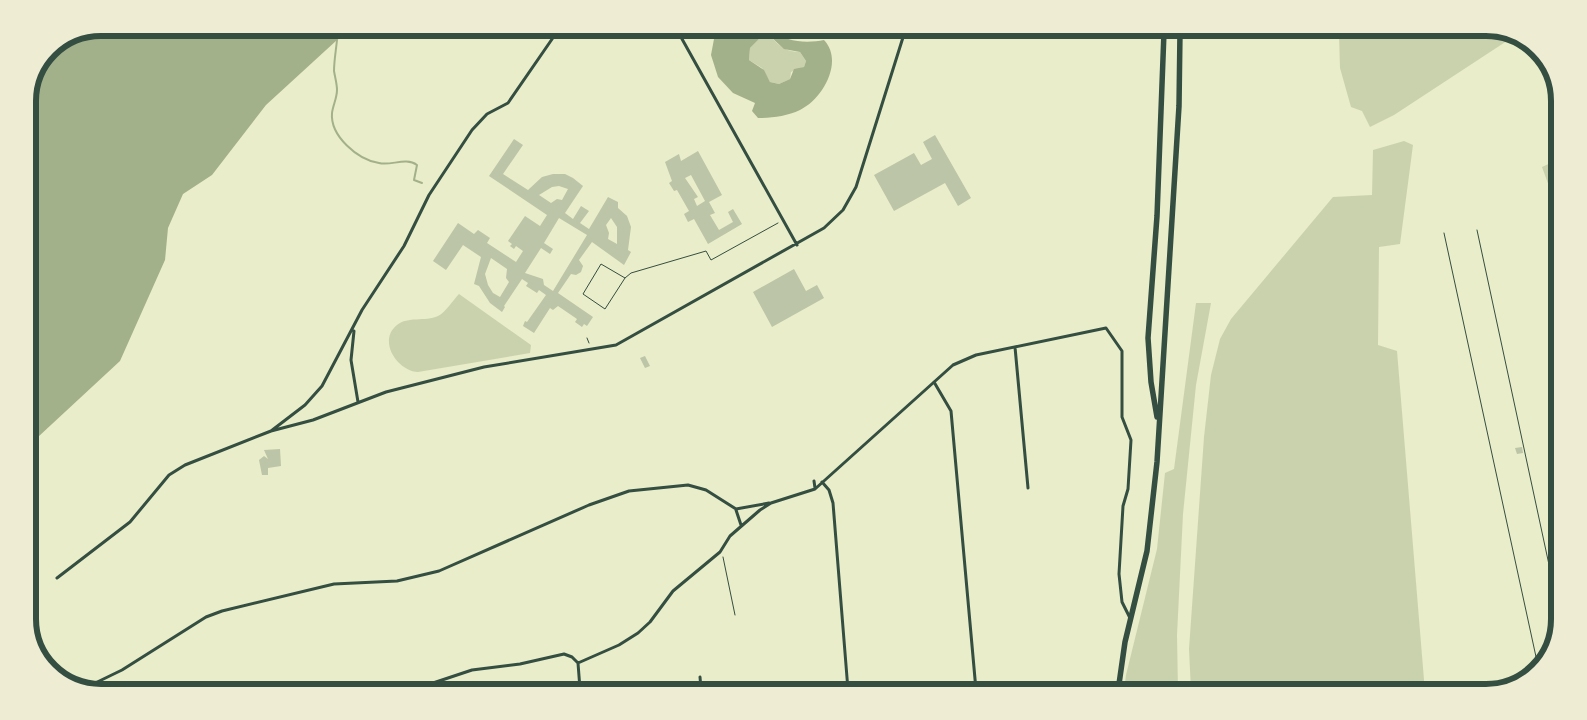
<svg xmlns="http://www.w3.org/2000/svg" width="1587" height="720" font-family="Barlow,sans-serif">
<rect width="100%" height="100%" fill="#e9edc9"/>
<path fill="#cad2ad" d="M1339 33H1514L1516 35 1394 115 1370 127 1362 111 1351 107 1340 68Z
M771 37C779 46 787 52 800 52L806 61 804 67 791 72 790 79 779 84 770 82 762 68 749 60 750 48 759 39Z
M1404 141 1413 145 1400 244 1379 247 1378 345 1397 351 1425 692 1191 691 1189 649 1204 437 1211 375 1220 339 1231 319 1333 197 1372 195 1373 150Z
M1559 159 1558 211 1542 167Z
M459 294 531 345 530 353 418 372C398 371 377 341 397 325 408 316 425 322 438 316 446 312 453 300 459 294Z
M1196 303H1211L1196 385 1183 514 1177 635 1178 691H1124L1126 675 1157 549 1165 473 1174 469Z"/>
<path fill="#a3b18a" fill-rule="evenodd" d="M101 28 354 29 337 40 266 105 212 175 183 194 168 228 165 260 120 361 38 437 28 443V96L49 49Z
M729 30H774C784 43 809 43 824 40 844 61 823 99 800 110 787 116 773 118 758 118L752 111 755 103 733 93 718 77 711 55 714 39ZM771 37 784 49 800 52 806 61 804 67 794 69 790 79 779 84 770 82 764 70 749 60 750 48 759 39Z"/>
<g fill="none" stroke-linecap="round" stroke-linejoin="round">
<path stroke="#a3b18a" stroke-width="2" d="M337 40C336 50 334 61 334 71 335 77 337 84 337 90 337 98 333 105 332 113 330 136 358 160 379 163 391 166 406 157 417 165L414 180 422 183"/>
</g>
<path fill="#bcc5a7" fill-rule="evenodd" d="M935 135 971 198 958 206 945 183 894 211 874 175 914 153 921 165 932 159 923 142Z
M514 139 523 145 503 174 528 190 542 177 553 174H565L573 178 583 186 565 213 573 219 581 206 589 211 580 223 589 229 608 197 618 202V208L627 216 631 227 628 250 631 252 624 265 592 242 579 260 583 266 581 272 576 275 571 274 558 293 593 317 587 326 584 324 582 327 575 322 577 319 558 306 553 310 550 308 534 333 523 326 525 321 527 322 546 295 539 290 537 293 526 286 528 283 522 279 504 306 505 307 502 312 490 303 479 286 474 284 481 257 463 245 446 270 433 261 458 223 474 234 478 230 490 238 487 243 516 262 523 251 516 246 514 249 510 246 512 244 508 241 525 216 540 226 547 215 489 176ZM559 186 568 189 562 200 557 199 551 203 539 195 552 187ZM559 218 587 235 553 291 544 285 543 279 525 273 541 248 550 254 553 249 544 243ZM611 218 617 227V244L608 239 609 233 606 225ZM491 258 507 269 506 278 509 282 500 297 493 293 488 285 485 274Z
M698 151 722 195 709 202 715 213 710 215 719 230 733 222 728 212 733 209 742 224 708 244 694 219 688 222 684 214 689 211 677 190 674 191 669 183 672 181 665 162 679 154 681 161ZM691 175 705 201 697 206 694 199 698 197 685 178Z
M794 269 806 291 817 285 824 298 772 327 753 292Z
M645 356 650 366 645 368 640 358Z
M1522 447 1523 453 1517 454 1515 448Z
M280 449 281 466 268 468V475H262L259 460 264 456 268 459 264 450Z"/>
<g fill="none" stroke-linecap="round" stroke-linejoin="round">
<path stroke="#344e41" stroke-width="1" d="M1477 230 1554 588
M1444 233 1538 666
M625 278 605 309 583 294 601 264 625 278 631 273 706 251 711 260 778 223
M587 338 589 343
M723 557 735 615"/>
<path stroke="#344e41" stroke-width="3" d="M677 30 797 245
M354 331 351 360 358 402
M1015 347 1028 488
M934 382 951 411 976 690
M271 431 313 420 386 392 484 367 616 345 824 228 843 210 856 187 905 31
M814 481 815 488
M822 482 829 490 833 503 848 690
M736 510 741 525
M57 578 130 522 169 475 185 465 271 431 305 405 322 386 362 310 404 246 429 195 472 130 487 114 508 103 559 29
M578 663 619 645 638 633 650 622 673 591 720 552 730 536 760 510 771 503 815 489 953 365 976 355 1106 328 1122 351V417L1131 440 1128 489 1123 506 1119 574 1122 602 1130 618
M700 677 701 689
M87 687 122 670 206 617 222 611 334 584 397 581 439 571 589 505 629 491 688 485 706 490 736 509 769 503
M418 688 472 670 520 664 564 654 572 657 578 663 580 689"/>
<path stroke="#344e41" stroke-width="5.5" d="M1157 417 1151 382 1148 338 1157 216 1164 32
M1118 691 1125 642 1147 551 1157 462 1179 106 1180 32"/>
</g>
<path d="M0 0H1587V720H0ZM101 36H1486A65 65 0 0 1 1551 101V619A65 65 0 0 1 1486 684H101A65 65 0 0 1 36 619V101A65 65 0 0 1 101 36Z" fill="#eeecd3" fill-rule="evenodd"/>
<path fill="none" stroke="#344e41" stroke-width="6" d="M101 36H1486A65 65 0 0 1 1551 101V619A65 65 0 0 1 1486 684H101A65 65 0 0 1 36 619V101A65 65 0 0 1 101 36Z"/>
</svg>
